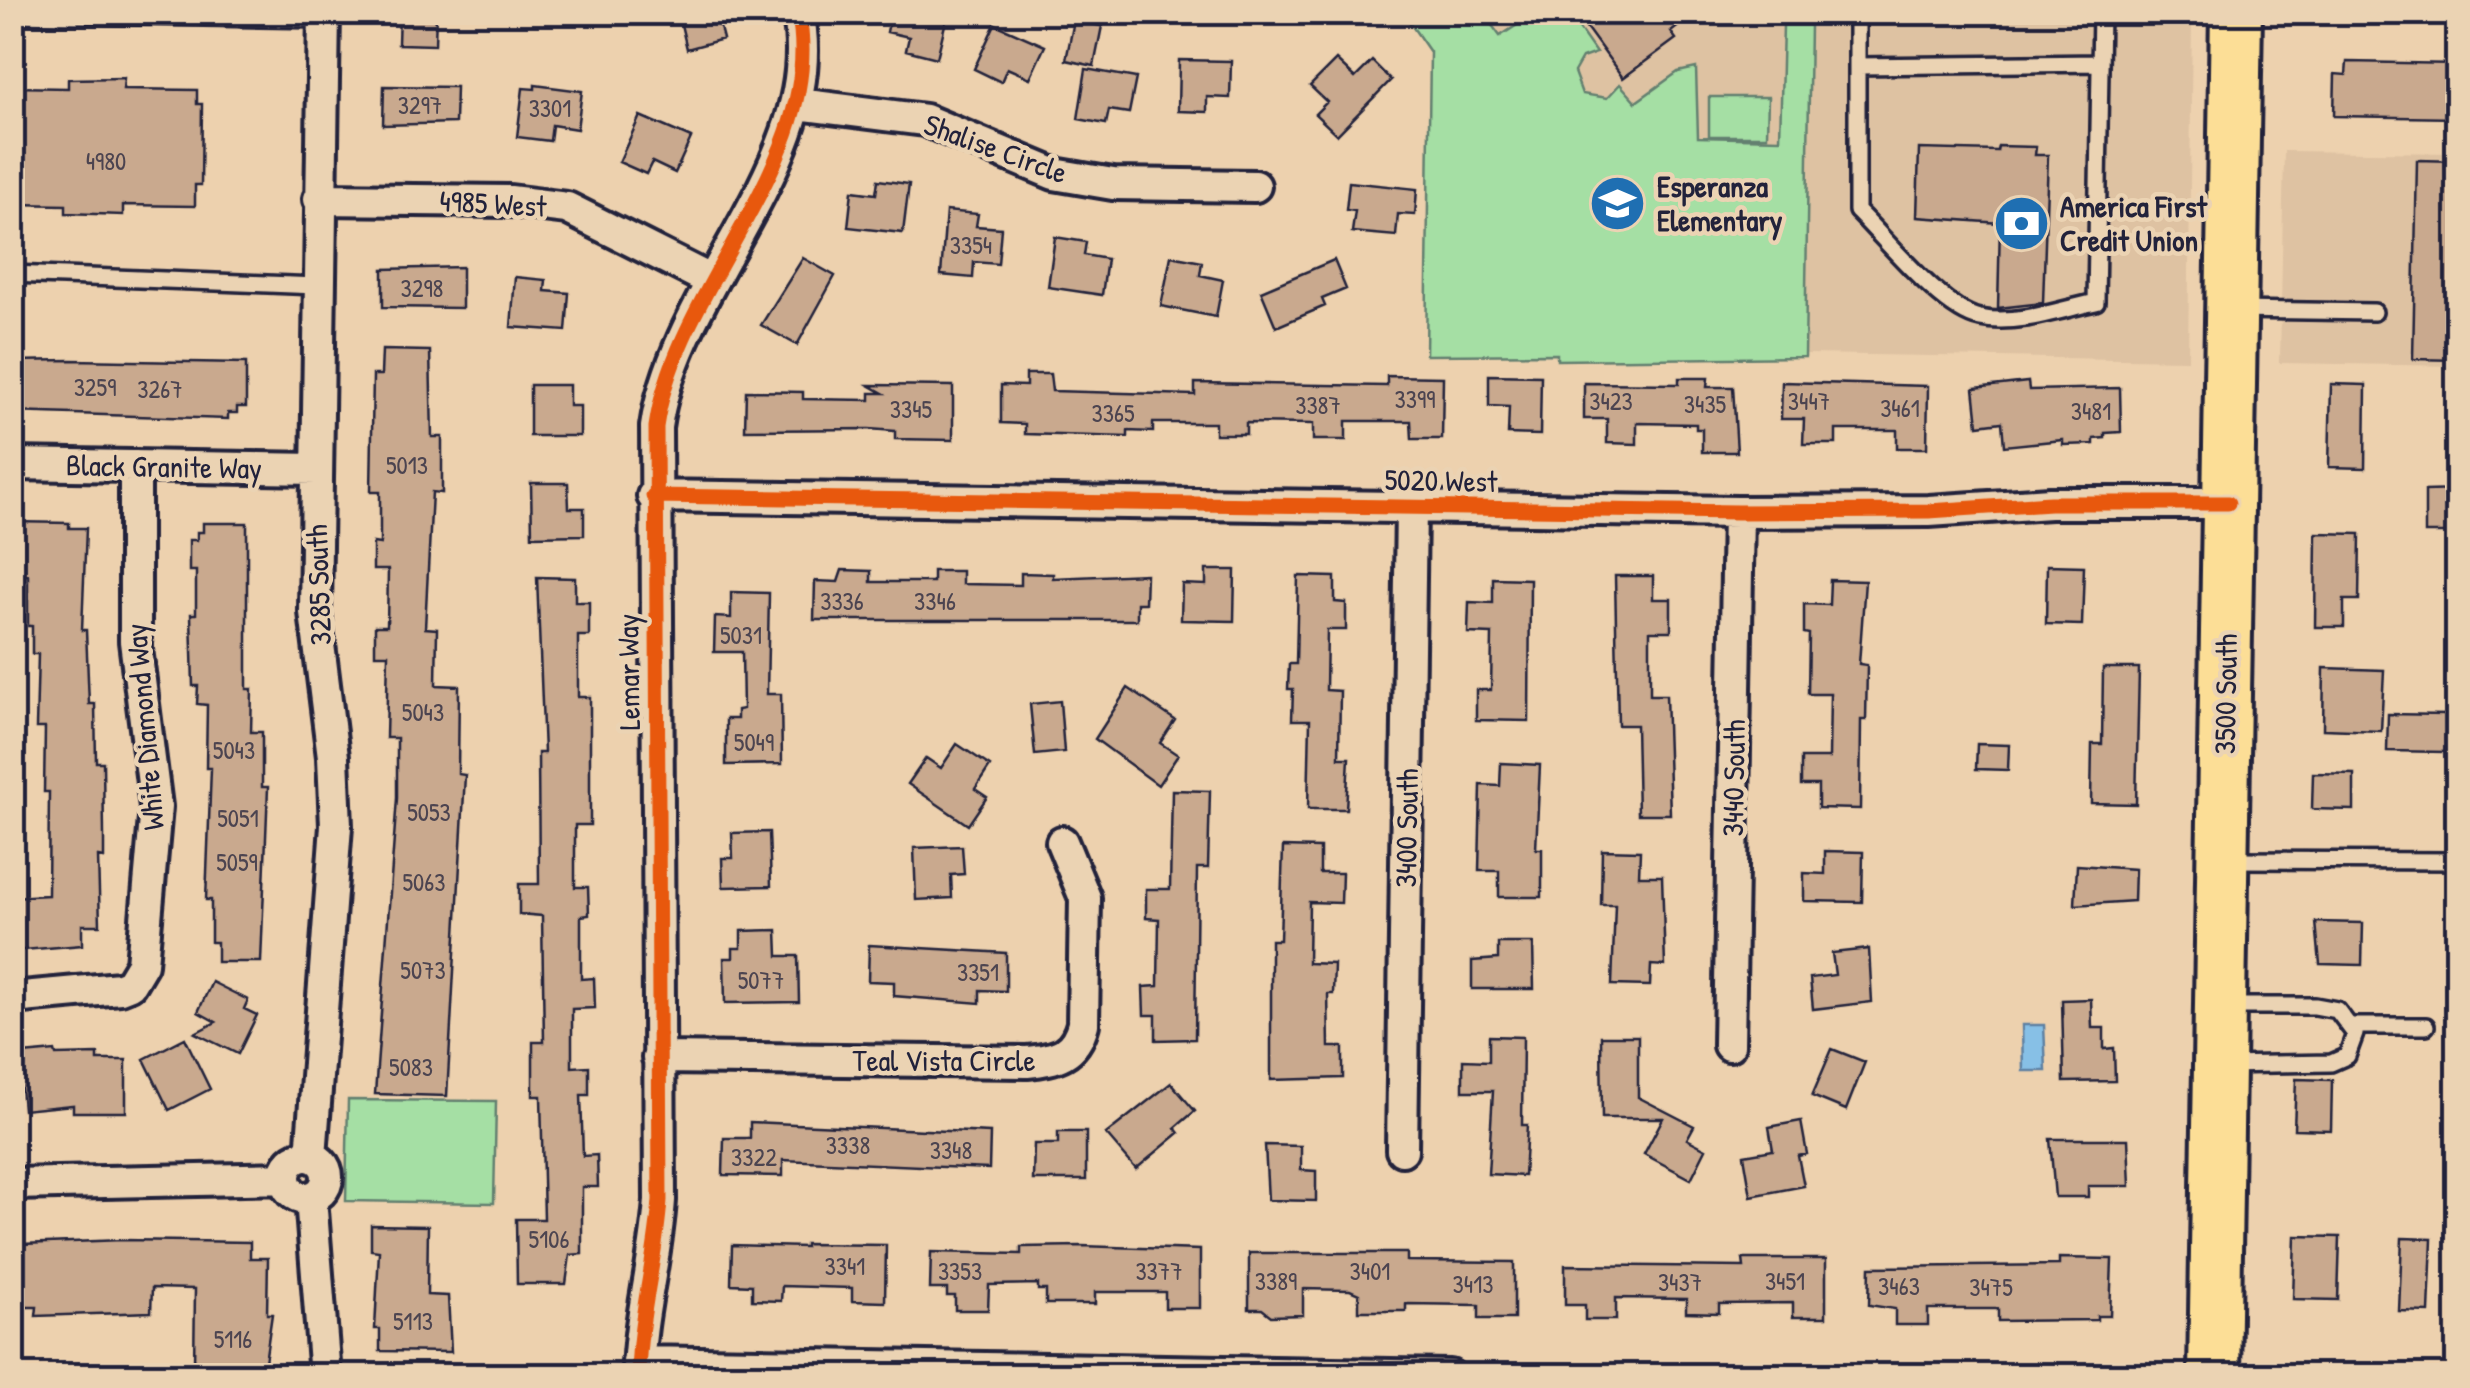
<svg xmlns="http://www.w3.org/2000/svg" width="2470" height="1388" font-family="'Patrick Hand',sans-serif">
<rect width="100%" height="100%" fill="#edd1ae"/>
<filter id="ink" filterUnits="userSpaceOnUse"><feTurbulence type="fractalNoise" baseFrequency=".01" numOctaves="2"/><feDisplacementMap in="SourceGraphic" scale="20" xChannelSelector="R" yChannelSelector="G"/><feConvolveMatrix kernelMatrix="1 2 1 2 8 2 1 2 1" color-interpolation-filters="sRGB"/></filter>
<g filter="url(#ink)">
<path fill="#dec2a2" d="M2077 12 2192 16 2188 360 1806 354 1557 360V354L1426 355 1430 52 1403 13Z
M2284 151 2457 153V366L2280 363Z"/>
<path fill="#a5dfa4" stroke="#648070" stroke-width="2.5" d="M1403 13H1483L1500 36 1536 13H1568L1596 53 1582 58 1574 72 1582 94 1607 98 1620 84 1636 102 1678 72 1696 68 1698 137 1780 139 1783 25H1810L1805 357 1557 360V354L1426 355 1430 52Z
M1709 97H1768L1767 136H1709Z
M348 1100 496 1101 494 1203 346 1201Z"/>
<path fill="#87c0e6" stroke="#5f81a2" stroke-width="2.5" d="M2022 1025H2044L2046 1071H2023Z"/>
<path fill="#c9a98e" stroke="#22223b" stroke-width="2.5" d="M399 12H436L435 45 398 44Z
M678 12H716L723 39 687 49Z
M891 12H948L937 58 906 50 909 37 887 32Z
M1575 12H1696L1671 32 1676 39 1623 78Z
M1074 21 1102 26 1094 66 1066 60Z
M995 24 1045 46 1030 78 1007 68 1001 82 974 69Z
M1179 60 1231 61 1230 98 1207 97V112L1178 111Z
M1336 60 1355 78 1372 61 1391 80 1337 135 1315 114 1327 102 1310 86Z
M2347 62 2458 64V118L2334 116 2335 74 2346 75Z
M1086 69 1136 78 1129 113 1109 110 1106 124 1078 119Z
M124 78 123 89 197 90V104H202L201 185H195V206L123 205V215L66 213V205L12 204V87L68 88V79Z
M535 85 582 91 577 129 552 125 550 141 517 137 523 88 535 89Z
M384 86 456 87 455 123 383 125Z
M640 116 691 138 675 173 652 162 646 174 619 162Z
M1998 146 2036 147 2035 155H2048L2043 303 1998 308 2000 223 1917 217 1919 149 1997 151Z
M2417 160 2458 161V360L2413 359Z
M878 180 909 184 903 233 848 227 852 191 876 194Z
M1349 182 1417 189 1415 215 1398 214 1396 236 1352 232 1355 211 1346 210Z
M946 211 978 214 976 226 1001 228 998 264 974 262 973 278 941 275Z
M1055 237 1086 242 1084 255 1107 259 1102 295 1048 287Z
M1171 256 1202 262 1200 275 1223 280 1216 317 1161 306Z
M803 258 835 276 797 345 761 325Z
M1334 260 1346 289 1322 299 1325 306 1276 327 1261 291Z
M462 267V308L383 307V269Z
M515 277 546 280 545 291 569 293 566 331 511 327Z
M382 350 430 351 432 437H442V493L432 492 425 628 437 629 436 685 459 686 458 774 465 775 447 1096 375 1094 397 798V738H386L388 654H375V626H387L388 570H373V543L380 544V492H371L373 375H381Z
M71 360 246 363V407H237V413H228V419L12 412V361Z
M1026 374H1050L1052 391 1195 395V383L1387 386V376L1443 377 1442 439H1412L1411 421H1346V440H1313V424L1246 423V434H1215V423H1153V432L1128 431V437L1025 434V424L1001 423V385L1026 386Z
M1489 375 1541 376 1540 435 1508 434 1509 407 1489 406Z
M1679 378H1708L1707 387H1733L1737 452H1702V429H1696V424L1637 423V444L1607 443V419H1584V383L1679 384Z
M1782 382 1928 386 1927 448H1897V430H1836V444H1803L1804 419H1781Z
M2028 382 2029 390 2120 388 2121 432 2105 433V438L2094 439V444L2063 445V440L2004 446 2002 422 1978 425 1974 388Z
M2331 384 2366 385 2365 468 2329 467Z
M530 385H569V406H580V436H530Z
M869 385 953 386V440L895 439V431L869 429 745 430 746 391 803 392V399L870 400V393H883Z
M531 483H568L569 508H584V535L532 536Z
M2458 490V533H2425V491Z
M12 522 69 523V528H86L82 630H86L89 704H95L96 762H103L104 835V858L98 857 100 925H82V945L12 951V897L48 895 49 792H44L45 728H36L38 654H32V626H28V575H12Z
M203 523H247V689H252L251 732H262V787H268L261 962H217V942H211V900H206L211 768H206L207 705 197 704 198 686H193L191 614H196V571H189V540H197V532H203Z
M2316 533 2360 534 2359 600H2344V627H2315Z
M2047 565 2084 566 2082 625 2046 624Z
M842 570 871 571V582H933V571H962V584L1021 585V573L1053 574V578L1146 574 1145 603H1137V620H814L815 581 838 582Z
M1206 570H1235L1234 621 1181 620 1182 584 1206 585Z
M1298 576 1335 577V602L1346 603V630H1327L1326 690 1340 691 1339 758H1349L1346 809H1308L1310 720H1292L1293 689H1288L1289 664H1296Z
M1615 576H1653V599H1671V631H1650V695H1666L1670 814H1638L1636 725H1618Z
M537 577 575 578V602H589V636H578V697H590V825H575V887H588L589 915 581 916V979L594 978 595 1008 572 1009V1067L589 1066V1095H581L583 1156 597 1155 598 1187H582V1254L570 1255 566 1284H517L516 1219H544L541 1096H533V1042H544L542 916 519 914V884H539L538 753H544Z
M1493 578 1530 579 1529 721 1476 720V690H1491L1492 634 1468 633 1469 602 1493 603Z
M1830 580 1865 581 1859 664 1867 665 1866 720H1861L1860 809 1818 808V785H1801V758H1829L1830 694H1808L1809 634 1804 633V604L1829 605Z
M731 592 769 593 767 694H781L782 764 726 765V719H737V710L743 709 742 652H714L715 617 731 618Z
M2103 668H2139L2136 804 2091 803 2092 744H2102Z
M2324 668 2384 670 2381 731 2323 729Z
M1128 688 1175 720 1160 743 1178 755 1158 785 1095 739Z
M1060 701 1064 752 1035 755 1030 704Z
M2388 714 2446 715V752L2387 751Z
M957 744 990 766 975 789 987 797 968 825 908 784 926 758 941 768Z
M1977 744 2009 745 2008 770 1976 769Z
M1501 763 1540 765 1536 849H1542V897H1499V871H1479L1481 785 1500 786Z
M2313 773 2354 774V810L2312 809Z
M1172 790 1210 791 1208 868H1197L1195 1039 1156 1040V1015H1144L1143 987 1158 986 1159 919 1146 918V889H1170Z
M769 832 771 886 723 887 722 858H733L732 833Z
M962 846 964 874 951 875 952 898 916 900 914 848Z
M1283 847 1320 848V873H1342L1341 903 1309 902 1308 963 1334 964 1333 994H1328L1329 1047H1343V1078L1271 1080V940H1280Z
M1602 850 1640 851 1639 876H1662L1665 966 1651 965 1650 986 1612 985 1615 905H1601Z
M1825 851 1863 852 1862 902 1804 901V873L1825 874Z
M2077 865 2135 869 2134 901 2075 905Z
M2316 922 2363 923 2362 965 2320 964Z
M777 930 778 956H798L799 1002 725 1003 724 958H733V948H741V931Z
M1498 943H1533L1534 989H1472V961L1498 959Z
M869 945 1006 953V991L980 990V1003L894 996V982L868 981Z
M1869 949 1872 1002 1813 1009 1810 978 1835 975 1832 953Z
M212 982 248 1000 244 1009 257 1015 238 1054 195 1033 216 1022 198 1012Z
M2091 999 2092 1028H2104V1049L2114 1048 2115 1081 2064 1082 2062 1000Z
M1489 1036 1523 1037 1522 1125H1527L1524 1176 1488 1174 1493 1091H1463V1060L1489 1061Z
M1601 1036H1638V1097L1694 1126 1687 1139 1706 1149 1691 1179 1644 1154 1663 1118H1602Z
M185 1038 210 1089 169 1110 144 1059Z
M1832 1049 1865 1062 1846 1110 1812 1096Z
M55 1051 56 1055 98 1054V1060H126V1112H73V1105L23 1110 21 1086 12 1087V1055Z
M2296 1079 2332 1080 2331 1130 2294 1129Z
M1171 1083 1195 1111 1175 1128 1179 1133 1136 1169 1106 1134Z
M1801 1121 1807 1154 1798 1156 1804 1186 1751 1196 1744 1155 1773 1150 1769 1127Z
M750 1122 990 1133 989 1169 783 1160V1176L723 1175 724 1138H750Z
M1058 1132H1086V1180H1033L1034 1144H1058Z
M2050 1139H2128L2130 1186H2088V1197H2055Z
M1265 1145 1301 1146V1170L1316 1171V1201L1268 1200Z
M371 1225 428 1226 427 1295 448 1296 451 1352 380 1351V1329H375L379 1251 371 1250Z
M2295 1236 2340 1237 2338 1300 2293 1299Z
M2402 1238 2432 1239 2429 1312 2399 1311Z
M122 1240 250 1242V1258H268L267 1314H272L264 1369 194 1368 195 1289 152 1288 151 1312 36 1316 37 1307H20L22 1244Z
M805 1244 886 1245 885 1302 852 1301V1288L782 1286 781 1301 752 1300V1285L731 1284 732 1245 805 1247Z
M1081 1246 1200 1250V1308H1165V1292H1095V1304H1046V1290H1038V1284L989 1285 988 1310H955V1296H947V1289H930L931 1252 1021 1254V1247Z
M1249 1253H1407V1261L1514 1262V1319H1479V1305L1406 1304V1311H1359V1294L1350 1290 1303 1289V1315L1271 1316 1262 1309H1249Z
M2059 1258 2112 1259 2110 1316H2097V1320L1998 1321V1309H1928V1325H1895V1309L1869 1305 1870 1267 2059 1265Z
M1743 1259H1826V1317H1793V1303L1719 1304V1313L1686 1312V1299L1616 1298V1320H1585V1305H1565V1265L1744 1267Z"/>
<g fill="none" stroke-linecap="round" stroke-linejoin="round">
<defs>
<path id="lane" d="M1857 12V211C1886 239 1943 311 1980 318 2016 326 2062 309 2096 302L2101 12
M12 14 324 19
M1858 66 2100 63
M12 274 317 286
M2236 310 2374 312
M2231 860 2458 861
M2226 1006H2315L2337 1010 2355 1034 2347 1056 2331 1063 2227 1065
M2353 1026H2426"/>
<path id="street" d="M798 104 925 120 1054 174 1113 184 1255 186
M319 199 510 201 567 208 710 280
M12 464 316 469
M653 496 1738 512 1929 511 2050 503H2228
M12 998 120 988 130 984 142 964 156 807 135 641V466
M1729 1045 1738 512
M658 1058 1027 1062C1057 1059 1075 1055 1083 1024L1085 898 1062 842
M1402 1150 1411 507
M285 1177a21 21 0 1 1 42 0a21 21 0 1 1-42 0Z
M311 1156 336 826 333 757 315 612 324 12
M12 1184 285 1178
M311 1198 325 1376
M638 1362 1450 1376
M638 1376C639 1316 656 1260 660 1200L656 427C676 284 829 155 798 12"/>
<path id="primary" d="M2214 1376 2236 12"/>
</defs>
<use href="#lane" stroke="#22223b" stroke-width="22"/>
<use href="#street" stroke="#22223b" stroke-width="38"/>
<use href="#primary" stroke="#22223b" stroke-width="58"/>
<use href="#lane" stroke="#ebd3b3" stroke-width="15"/>
<use href="#street" stroke="#ebd3b3" stroke-width="30"/>
<use href="#primary" stroke="#fcde96" stroke-width="50"/>
<defs>
<path id="cycleway" d="M653 496 1738 512 1929 511 2050 503H2228
M638 1376C639 1316 656 1260 660 1200L656 427C676 284 829 155 798 12"/>
</defs>
<use href="#cycleway" stroke="#ebd3b3" stroke-width="21"/>
<use href="#cycleway" stroke="#e8590c" stroke-width="15"/>
</g>
</g>
<defs>
<symbol id="school-disc" viewBox="-11 -11 22 22"><circle r="9.5" fill="#1f6fb2" stroke="#ebd3b3"/><path d="M0-5L7-2L0 1L-7-2ZM-4 1L0 2.5L4 1V4Q0 6-4 4Z" fill="#fff"/></symbol>
<symbol id="bank-disc" viewBox="-11 -11 22 22"><circle r="9.5" fill="#1f6fb2" stroke="#ebd3b3"/><path d="M-6-4H6V4H-6ZM0-2.3a2.3 2.3 0 1 0 0 4.6a2.3 2.3 0 1 0 0-4.6Z" fill="#fff"/></symbol>
</defs>
<g fill-rule="evenodd">
<use href="#school-disc" x="1586" y="172" width="63" height="63"/>
<use href="#bank-disc" x="1990" y="192" width="63" height="63"/>
</g>
<g text-anchor="middle" dominant-baseline="central" stroke-width="9" stroke-linejoin="round" paint-order="stroke">
<g font-size="25" fill="#4c4450">
<text x="420" y="105">3297</text>
<text x="550" y="108">3301</text>
<text x="106" y="161">4980</text>
<text x="971" y="245">3354</text>
<text x="422" y="288">3298</text>
<text x="95" y="387">3259</text>
<text x="160" y="389">3267</text>
<text x="1415" y="399">3399</text>
<text x="1611" y="401">3423</text>
<text x="1809" y="401">3447</text>
<text x="1705" y="404">3435</text>
<text x="1318" y="405">3387</text>
<text x="1900" y="408">3461</text>
<text x="911" y="409">3345</text>
<text x="2091" y="411">3481</text>
<text x="1113" y="413">3365</text>
<text x="407" y="465">5013</text>
<text x="842" y="601">3336</text>
<text x="935" y="601">3346</text>
<text x="741" y="635">5031</text>
<text x="423" y="712">5043</text>
<text x="754" y="742">5049</text>
<text x="234" y="750">5043</text>
<text x="429" y="812">5053</text>
<text x="238" y="818">5051</text>
<text x="237" y="862">5059</text>
<text x="424" y="882">5063</text>
<text x="423" y="970">5073</text>
<text x="978" y="972">3351</text>
<text x="761" y="980">5077</text>
<text x="411" y="1067">5083</text>
<text x="848" y="1145">3338</text>
<text x="951" y="1150">3348</text>
<text x="754" y="1157">3322</text>
<text x="549" y="1239">5106</text>
<text x="845" y="1266">3341</text>
<text x="960" y="1271">3353</text>
<text x="1159" y="1271">3377</text>
<text x="1370" y="1271">3401</text>
<text x="1276" y="1281">3389</text>
<text x="1785" y="1281">3451</text>
<text x="1680" y="1282">3437</text>
<text x="1473" y="1284">3413</text>
<text x="1899" y="1286">3463</text>
<text x="1991" y="1287">3475</text>
<text x="413" y="1321">5113</text>
<text x="233" y="1339">5116</text>
</g>
<g font-size="30" fill="#22223b" stroke="#ebd3b3">
<text transform="translate(996 148) rotate(20)">Shalise Circle</text>
<text transform="translate(493 203) rotate(3)">4985 West</text>
<text transform="translate(164 466) rotate(1)">Black Granite Way</text>
<text transform="translate(1441 480) rotate(1)">5020 West</text>
<text transform="translate(318 585) rotate(-92)">3285 South</text>
<text transform="translate(628 672) rotate(-91)">Lemar Way</text>
<text transform="translate(2225 694) rotate(-89)">3500 South</text>
<text transform="translate(144 727) rotate(-95)">White Diamond Way</text>
<text transform="translate(1733 778) rotate(-89)">3440 South</text>
<text transform="translate(1406 828) rotate(-89)">3400 South</text>
<text x="944" y="1060">Teal Vista Circle</text>
</g>
<g font-size="30" font-weight="bold" fill="#22223b" stroke="#ebd3b3" text-anchor="start">
<text x="1657" y="186">Esperanza<tspan x="1657" dy="34">Elementary</tspan></text>
<text x="2060" y="206">America First<tspan x="2060" dy="34">Credit Union</tspan></text>
</g>
</g>
<rect width="2470" height="1388" fill="none" stroke="#ebd3b3" stroke-width="50"/>
<rect x="25" y="25" width="2420" height="1338" fill="none" stroke="#22223b" stroke-width="4" filter="url(#ink)"/>
</svg>
